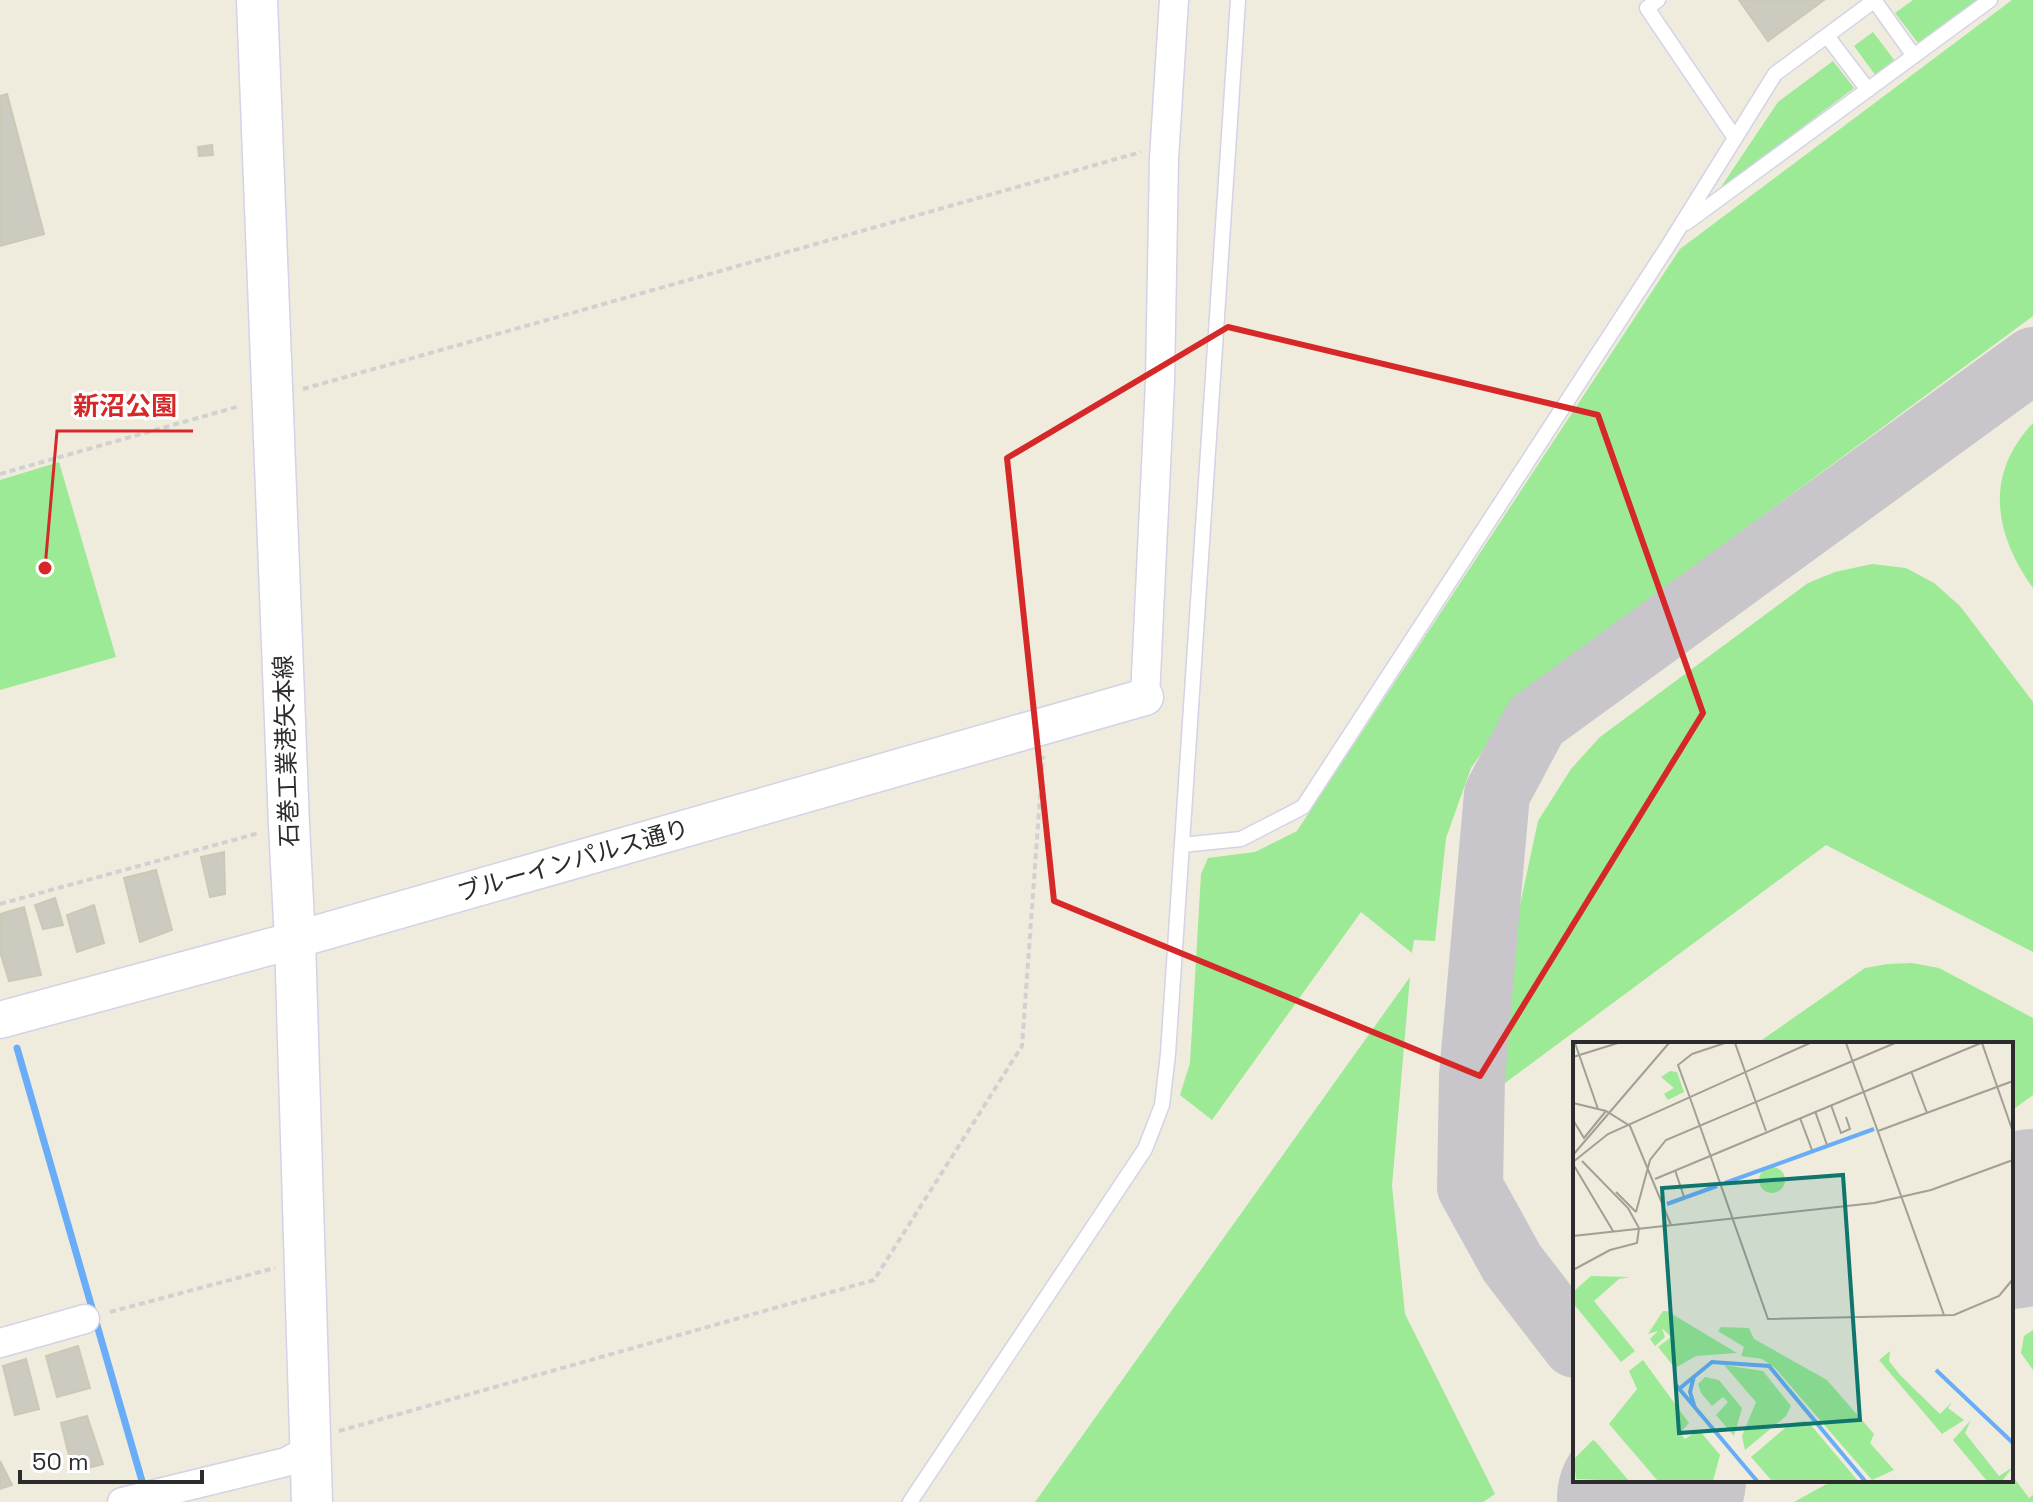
<svg xmlns="http://www.w3.org/2000/svg" width="2033" height="1502" font-family="'Space Grotesk','Noto Sans JP',sans-serif">
<rect width="100%" height="100%" fill="#efecdd"/>
<path fill="#9ce996" d="M1913 0H1978L1919 44 1895 13Z
M2012 0H2033V316L1554 670 1513 708 1471 768 1446 838 1435 941 1414 940 1412 953 1361 912 1212 1120 1180 1095 1190 1063 1201 874 1208 858 1255 852 1297 831 1680 249Z
M1873 32 1895 61 1876 76 1854 46Z
M1833 61 1854 88 1719 190 1778 102Z
M2033 423V588C1994 534 1984 475 2033 423Z
M59 462 116 657 0 690V480Z
M1872 564 1906 568 1934 583 1960 606 2033 702V952L1826 845 1497 1089 1510 952 1538 821 1571 769 1600 737 1808 583 1835 572Z
M1912 963 1939 968 2033 1018V1095L2011 1111V1044H1756L1865 968 1888 964Z
M1410 977 1392 1186 1405 1314 1495 1494 1483 1502H1035Z
M2033 1330V1370L2021 1353 2024 1336Z
M2011 1474 2029 1498 2033 1495V1502H1794L1834 1480H2011Z"/>
<g fill="none" stroke-linecap="round" stroke-linejoin="round">
<path stroke="#69acf8" stroke-width="7" d="M17 1048 144 1488"/>
<path stroke="#c8c6ca" stroke-width="66" d="M1575 1345 1512 1263 1470 1187 1472 1076 1497 794 1536 721 2033 360"/>
<path stroke="#c8c6ca" stroke-width="164" d="M2011 1227 2033 1211
M1639 1498 1664 1480"/>
</g>
<path fill="#cdcbc0" stroke="#cac9b6" stroke-width="2" d="M1739 0H1824L1768 41Z
M7 94 44 234 0 246V96Z
M212 145 213 155 199 156 198 147Z
M224 852 225 894 210 897 201 857Z
M156 870 172 930 140 942 124 878Z
M55 898 63 925 43 929 35 905Z
M94 905 104 943 77 952 67 915Z
M24 907 41 975 9 981 0 952V914Z
M78 1346 90 1388 57 1397 46 1356Z
M26 1359 39 1409 15 1415 3 1366Z
M87 1416 103 1464 73 1472 61 1423Z
M0 1461 12 1485 0 1489Z"/>
<g fill="none" stroke-linecap="round" stroke-linejoin="round">
<defs>
<path id="service" d="M1658 0 1647 8 1735 138
M1874 0 1914 56
M1827 36 1868 90
M1686 223 1990 0
M1182 845 1241 839 1303 807 1668 246 1775 74 1875 0
M910 1502 1145 1149 1162 1105 1168 1054 1238 0"/>
<path id="minor" d="M1145 697 1160 382 1164 159 1174 0
M0 1343 85 1319
M122 1502 286 1462 310 1449"/>
<path id="tertiary" d="M0 1020 295 940 1145 697"/>
<path id="secondary" d="M257 0 289 825 295 940 312 1502"/>
</defs>
<use href="#service" stroke="#d4d2e6" stroke-width="17"/>
<use href="#minor" stroke="#d4d2e6" stroke-width="31"/>
<use href="#tertiary" stroke="#d4d2e6" stroke-width="39"/>
<use href="#secondary" stroke="#d4d2e6" stroke-width="43"/>
<path stroke="#d1d1d1" stroke-width="4" stroke-dasharray="6 4" stroke-linecap="butt" d="M303 389 1141 152
M0 474 240 406
M0 904 259 833
M110 1312 275 1268
M339 1431 874 1280 1022 1046 1043 756"/>
<use href="#service" stroke="#fff" stroke-width="14"/>
<use href="#minor" stroke="#fff" stroke-width="28"/>
<use href="#tertiary" stroke="#fff" stroke-width="36"/>
<use href="#secondary" stroke="#fff" stroke-width="40"/>
</g>
<path fill="none" stroke="#d62828" stroke-width="6" stroke-linejoin="round" d="M1228 327 1598 415 1703 713 1480 1076 1054 901 1007 458Z"/>
<g text-anchor="middle" dominant-baseline="central" stroke-width="6" stroke-linejoin="round" paint-order="stroke">
<g font-size="24" fill="#2c2c2c" stroke="#fff">
<text transform="translate(286 751) rotate(-92)">石巻工業港矢本線</text>
<text transform="translate(573 860) rotate(-16)">ブルーインパルス通り</text>
</g>
</g>
<g transform="translate(1573 1042)">
<rect width="440" height="440" fill="#efecdd"/>
<path d="M97 29 104 30 111 50 95 58 91 52 101 46 88 35ZM186 138a13 13 0 1 1 26 0a13 13 0 1 1-26 0ZM18 234 57 235 46 237 21 259 62 309 48 320 0 261V250ZM90 269H94L164 311 123 314 102 326 85 305 98 295 89 286 92 295 82 304 77 297 85 289 75 292ZM148 285 176 286 181 297 254 338 301 392 297 401 321 428 299 438 202 326 189 317 168 314 171 305 145 289ZM317 309 316 319 327 333 367 372 379 360 375 366 391 378 369 392 306 318ZM70 318 116 381 107 391 112 397 126 388 147 413 140 439H85L36 382 64 347 56 329ZM151 323 190 329 218 364 213 374 172 408 169 394 183 360ZM132 335 146 338 169 366 161 394 143 373 155 360 150 355 139 364 128 351 125 342ZM398 378 392 391 426 434 440 425 429 439H414L380 398ZM232 379 237 382 285 439H199L178 415 218 381ZM20 398 23 400 56 439 3 437 1 417Z" fill="#9ce996"/>
<path fill="none" stroke="#69acf8" stroke-width="4" d="M152 141 301 87M94 162 144 144M363 328 440 401M121 334 117 350 122 366M103 343 184 439M106 347 139 320 196 324 292 439"/>
<path fill="none" stroke="#a19f96" stroke-width="2" d="M2 1 25 67M162 1 193 89M273 1 371 273M409 1 440 90M119 12 152 1M0 15 45 1M338 29 354 71M116 53 195 277 381 273 426 254 440 237M116 53 105 23 119 12M0 61 33 69 57 84 98 183M258 63 268 91 277 87 273 75M242 69 254 103M227 76 239 108M0 78 11 96 33 69M305 89 440 39M0 113 96 1M9 119 55 166 66 186M0 120 35 92 237 1M0 122 40 189M102 128 111 155M82 137 408 1M43 150 63 170M63 170 77 118 93 98 322 1M0 194 301 161 358 148 440 118M0 228 37 208 64 201 66 186"/>
<path fill="#0f766e" fill-opacity="0.15" stroke="#0f766e" stroke-width="4" d="M270 133 287 378 106 391 89 146Z"/>
<rect width="440" height="440" fill="none" stroke="#2c2c2c" stroke-width="4"/>
</g>
<path fill="none" stroke="#d62828" stroke-width="3" d="M45 568L57 431H193"/>
<circle fill="#d62828" stroke="#fff" stroke-width="3" cx="45" cy="568" r="8"/>
<g font-size="26" text-anchor="middle" font-weight="bold" fill="#d62828" stroke="#fff" stroke-width="6" stroke-linejoin="round" paint-order="stroke">
<text x="125" y="415">新沼公園</text>
</g>
<path d="M20 1470v12h182v-12" fill="none" stroke="#2c2c2c" stroke-width="4"/>
<text x="32" y="1470" font-size="24" fill="#2c2c2c" stroke="#ffffff" stroke-width="6" paint-order="stroke">50 m</text>
</svg>
